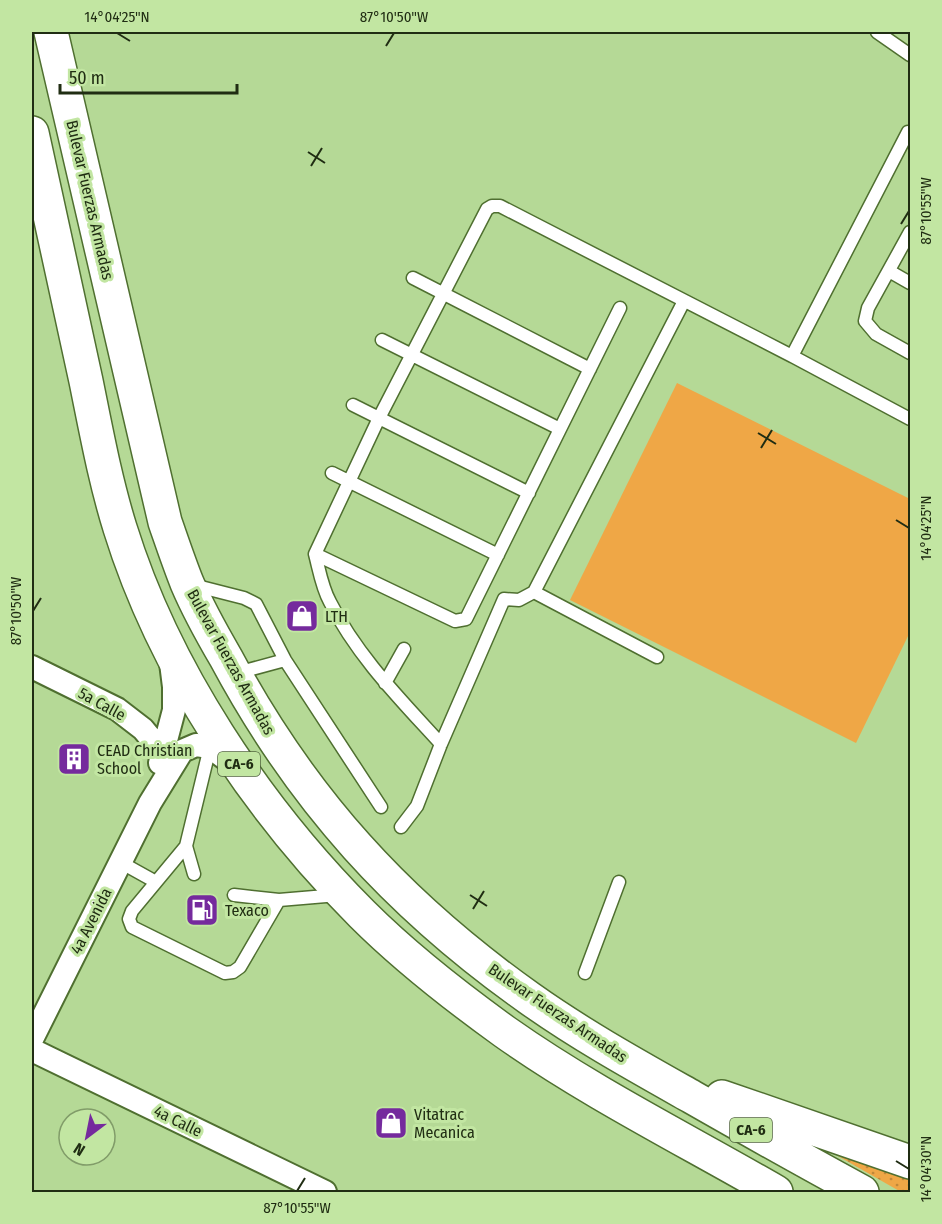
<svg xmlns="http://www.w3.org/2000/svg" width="942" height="1224" font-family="'Fira Sans Condensed',sans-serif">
<defs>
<pattern id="park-dots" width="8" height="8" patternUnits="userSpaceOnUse" patternTransform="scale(1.5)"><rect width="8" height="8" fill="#efa746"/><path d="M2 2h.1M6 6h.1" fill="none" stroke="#c18839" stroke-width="1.8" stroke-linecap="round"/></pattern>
</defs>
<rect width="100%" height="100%" fill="#b5d996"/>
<path fill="url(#park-dots)" d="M824 1148 910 1173V1192H901Z"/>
<path fill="#efa746" d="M677 383 910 499V632L856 743 570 600Z"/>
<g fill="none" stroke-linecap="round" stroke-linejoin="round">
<defs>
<path id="lane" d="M877 32 910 55
M910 132H908L792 356 910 419
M910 232 868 308 865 321 876 334 910 353
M889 271 910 283
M413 278 590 369
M382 340 560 429
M353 405 529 493
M332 473 498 555
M315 554 455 621 466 619 620 308
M193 585 244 598 256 604 285 660 381 807
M534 592 657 657
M237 673 285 660
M385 683 404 649
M441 744C401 700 357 656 330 602 322 588 319 569 315 554L379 418 487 209 492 206H500L792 356
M401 827 417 806 441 744 504 599 519 600 534 592 684 301
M186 846 132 911 129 919 132 927 225 973 233 972 240 967 279 900
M120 862 156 882
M194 874 186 846 210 747
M234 895 279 900 338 895
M585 973 619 882"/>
<path id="street" d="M32 667 117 709 143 729 163 753
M160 763 174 710V687L171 663
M32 1039 150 803 182 751 196 745 210 747 230 762
M32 1050 325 1192"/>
<path id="highway" d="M51 32 165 522C172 542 179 563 187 583 198 609 212 634 226 658 302 800 398 905 529 998 581 1035 637 1066 692 1097 748 1129 805 1161 862 1192
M32 133C50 215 68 298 86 381 96 430 105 480 120 528 164 670 257 809 362 914 405 957 455 996 505 1032 590 1092 686 1140 776 1192
M722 1097 910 1162"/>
</defs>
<use href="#lane" stroke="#4f6f30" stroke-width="15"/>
<use href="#street" stroke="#4f6f30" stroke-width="26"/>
<use href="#highway" stroke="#4f6f30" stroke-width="36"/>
<use href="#lane" stroke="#fff" stroke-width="12"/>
<use href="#street" stroke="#fff" stroke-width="22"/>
<use href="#highway" stroke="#fff" stroke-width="33"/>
</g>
<path fill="none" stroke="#202d13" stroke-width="2" d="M117 33 130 41M386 46 394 33M308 152 325 163M311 166 322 148M901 224 909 211M758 433 776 444M761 448 772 430M896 520 909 528M33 611 41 598M470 895 487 906M473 909 484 891M896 1161 909 1169M297 1191 305 1178"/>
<defs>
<symbol id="shop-square" viewBox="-11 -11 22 22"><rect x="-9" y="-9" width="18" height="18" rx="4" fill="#752a9d" stroke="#c2e6a2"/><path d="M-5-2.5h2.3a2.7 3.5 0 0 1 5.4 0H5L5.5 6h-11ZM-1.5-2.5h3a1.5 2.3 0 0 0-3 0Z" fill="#fff"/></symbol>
<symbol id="building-square" viewBox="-11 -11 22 22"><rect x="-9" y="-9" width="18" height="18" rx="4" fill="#752a9d" stroke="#c2e6a2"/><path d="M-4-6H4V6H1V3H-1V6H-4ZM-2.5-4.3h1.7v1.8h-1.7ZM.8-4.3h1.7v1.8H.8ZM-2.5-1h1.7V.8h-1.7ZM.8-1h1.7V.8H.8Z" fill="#fff"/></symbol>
<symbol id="fuel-square" viewBox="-11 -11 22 22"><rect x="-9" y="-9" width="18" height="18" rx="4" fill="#752a9d" stroke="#c2e6a2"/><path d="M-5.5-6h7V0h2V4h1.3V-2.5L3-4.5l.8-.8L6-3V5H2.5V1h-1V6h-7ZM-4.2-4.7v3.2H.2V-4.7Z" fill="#fff"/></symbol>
</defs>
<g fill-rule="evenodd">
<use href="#shop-square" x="283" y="597" width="38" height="38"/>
<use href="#building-square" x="55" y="740" width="38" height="38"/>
<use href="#fuel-square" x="183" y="891" width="38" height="38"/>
<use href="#shop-square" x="372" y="1104" width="38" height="38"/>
</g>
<g text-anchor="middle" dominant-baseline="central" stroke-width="6" stroke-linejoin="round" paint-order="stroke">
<g fill="#c2e6a2" stroke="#51643e" stroke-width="1.5">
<rect x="218" y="752" width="42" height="24" rx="4.5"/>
<rect x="730" y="1118" width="42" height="24" rx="4.5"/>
</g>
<g font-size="15" font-weight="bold" fill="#202d13">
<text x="239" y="764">CA-6</text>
<text x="751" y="1130">CA-6</text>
</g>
<g font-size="16" fill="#202d13" stroke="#c2e6a2">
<text transform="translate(90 200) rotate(77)">Bulevar Fuerzas Armadas</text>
<text transform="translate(231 662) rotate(61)">Bulevar Fuerzas Armadas</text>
<text transform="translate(102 704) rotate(29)">5a Calle</text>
<text transform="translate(91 921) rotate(-63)">4a Avenida</text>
<text transform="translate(558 1013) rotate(34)">Bulevar Fuerzas Armadas</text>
<text transform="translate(178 1121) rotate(26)">4a Calle</text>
</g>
<g font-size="16" fill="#202d13" stroke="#c2e6a2" text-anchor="start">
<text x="325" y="616">LTH</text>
<text x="97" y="750">CEAD Christian<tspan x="97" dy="18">School</tspan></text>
<text x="225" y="910">Texaco</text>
<text x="414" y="1114">Vitatrac<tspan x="414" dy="18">Mecanica</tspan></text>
</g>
</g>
<rect width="942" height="1224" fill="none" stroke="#c2e6a2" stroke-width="66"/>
<g transform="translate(87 1137) rotate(212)"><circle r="28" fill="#c2e6a2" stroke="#819c69" stroke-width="1.5"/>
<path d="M0-4.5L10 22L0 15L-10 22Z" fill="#752a9d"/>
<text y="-9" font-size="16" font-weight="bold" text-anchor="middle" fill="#202d13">N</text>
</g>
<path d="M60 84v9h177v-9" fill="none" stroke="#202d13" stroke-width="3"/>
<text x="69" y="84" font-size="18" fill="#202d13" stroke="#c2e6a2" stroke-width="4.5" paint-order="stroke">50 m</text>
<rect x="33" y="33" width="876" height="1158" fill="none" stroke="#202d13" stroke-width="2"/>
<g font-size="15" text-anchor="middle" fill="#202d13">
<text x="117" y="22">14°04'25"N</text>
<text x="394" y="22">87°10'50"W</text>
<text transform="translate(926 211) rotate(-90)" y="5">87°10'55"W</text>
<text transform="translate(926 528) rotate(-90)" y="5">14°04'25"N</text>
<text transform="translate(16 611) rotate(-90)" y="5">87°10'50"W</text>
<text transform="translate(926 1169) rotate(-90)" y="5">14°04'30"N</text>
<text x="297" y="1213">87°10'55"W</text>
</g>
</svg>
